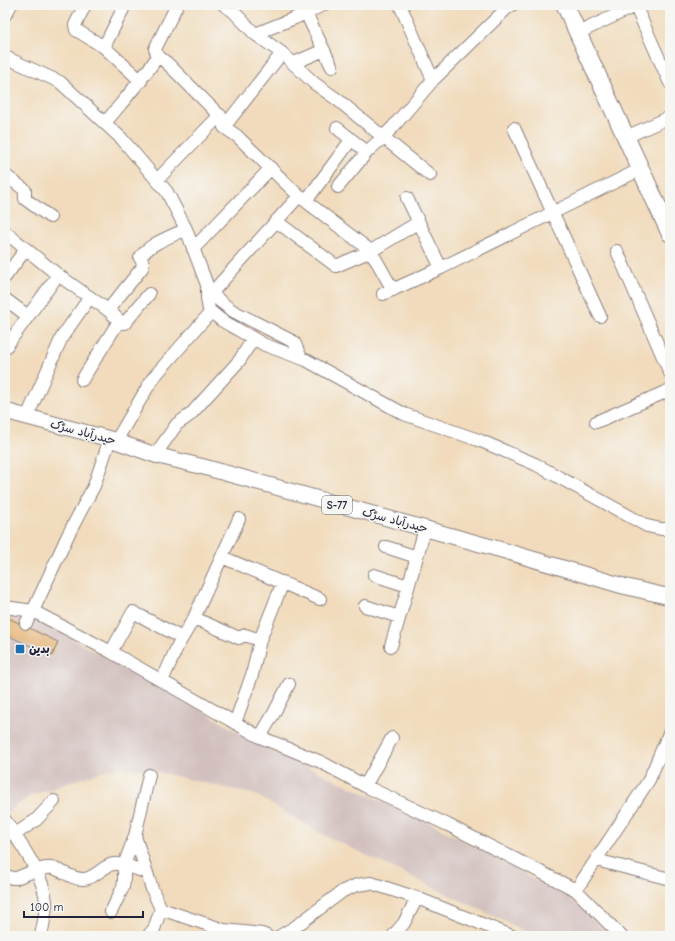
<svg xmlns="http://www.w3.org/2000/svg" width="675" height="941" font-family="'Comic Neue','Playpen Sans Arabic',sans-serif">
<rect width="100%" height="100%" fill="#f6f6f2"/>
<filter id="ink" filterUnits="userSpaceOnUse"><feTurbulence type="fractalNoise" baseFrequency=".025" numOctaves="2"/><feDisplacementMap in="SourceGraphic" scale="8" xChannelSelector="R" yChannelSelector="G"/><feConvolveMatrix kernelMatrix="1 2 1 2 8 2 1 2 1" color-interpolation-filters="sRGB"/></filter>
<filter id="wash" filterUnits="userSpaceOnUse"><feTurbulence type="fractalNoise" baseFrequency=".012" numOctaves="4" result="noise"/><feDisplacementMap in="SourceGraphic" scale="16" xChannelSelector="R" yChannelSelector="G"/><feGaussianBlur stdDeviation="0.9" result="paint"/><feColorMatrix in="noise" values="0 0 0 0 0 0 0 0 0 0 0 0 0 0 0 0 0 1.4 0 .05"/><feComposite in="paint" operator="in"/></filter>
<g filter="url(#wash)">
<rect width="100%" height="100%" fill="#f1dbbc"/>
<path fill="#d1bfbd" d="M5 607 25 614 175 694 257 744 436 826 569 898 611 936H535L320 833 256 795 154 771 115 767 30 796 5 814Z"/>
<g id="blocks">
<path fill="#e4ac66" d="M6 617 58 642 52 656 5 634Z"/>
</g>
</g>
<g filter="url(#ink)">
<use href="#blocks" fill-opacity="0" stroke="#8a7e7c" stroke-width="1"/>
<g fill="none" stroke-linecap="round" stroke-linejoin="round">
<defs>
<path id="minor" d="M85 5 75 25 76 30 104 47 141 81
M177 5 155 49 158 56 167 63 222 118 224 127 237 136 299 196 371 251 393 290
M224 5 233 11 255 34 282 53 314 83 338 100 383 137 393 127 433 80 506 9 512 5
M400 5 433 80
M635 5 670 83
M306 13 332 67
M5 15 11 5
M578 33 637 5
M255 34 295 18 323 5
M104 47 125 5
M5 57 60 82 122 139 167 192 186 229 207 285V298L209 310 221 320 265 345 306 360 404 414 481 441 535 464 647 526 661 529H670
M294 63 324 50
M105 123C123 101 142 80 158 56
M224 127 282 53
M337 128 367 152
M514 128 600 316
M626 137 670 117
M5 175 25 190V199L50 217
M157 180 220 115
M338 187 367 152 383 137 430 175
M407 198 441 268
M306 201 351 140
M276 221 336 266 371 251 419 222
M5 232 58 275 108 310 122 323H125L149 294
M193 249 271 168
M617 251 670 373
M5 277 26 249
M208 287 211 293 221 302 233 311 294 342 301 358
M383 294 441 268 641 169
M207 298 299 196
M5 299 28 316
M108 310 142 268 143 263 140 258C149 243 171 237 186 229
M5 348 58 275
M82 380 119 321
M27 417 62 337 90 297
M596 422 670 390
M116 441 153 378 211 312
M155 455 177 424 190 415 239 361 253 339
M386 547 417 557
M222 557 320 599
M374 575 408 586
M365 606 399 617
M5 607 33 611 111 652 260 737 321 762 365 786 448 825 576 890 649 780 670 731
M194 618 239 638 245 635 260 640
M26 623 33 611 68 535 94 486 110 439
M391 646 425 529
M111 652 133 612 182 638
M162 681 178 645 194 618 239 519
M235 723 252 675 260 640 283 582
M260 737 274 713 289 684
M149 775 135 836 152 889 161 909 224 930 262 934 267 936
M365 786 392 738
M5 820C20 844 44 874 46 902 46 913 43 925 41 936
M14 835 36 820 54 801
M596 860 670 879
M5 875 12 878H16C25 875 43 866 52 868 62 870 73 880 84 879 96 878 103 865 114 864 124 863 137 869 147 873
M576 890 621 936
M111 912 123 887 124 881V865L135 836
M148 936 154 929 161 909
M280 936 295 927 343 891 357 885 371 883 417 898 512 936
M393 936 404 923 417 898"/>
<path id="major" d="M5 411 110 439 155 455 204 467 502 550 623 586 670 597"/>
<path id="highway" d="M565 5 670 233"/>
</defs>
<use href="#minor" stroke="#8a7e7c" stroke-width="14"/>
<use href="#major" stroke="#8a7e7c" stroke-width="17"/>
<use href="#highway" stroke="#8a7e7c" stroke-width="19"/>
<use href="#minor" stroke="#fff" stroke-width="12"/>
<use href="#major" stroke="#fff" stroke-width="15"/>
<use href="#highway" stroke="#fff" stroke-width="17"/>
</g>
</g>
<rect fill="#1f6fb2" stroke="#f6f6f2" stroke-width="1.5" x="15" y="644" width="10" height="10" rx="2"/>
<g text-anchor="middle" dominant-baseline="central" stroke-width="3" stroke-linejoin="round" paint-order="stroke">
<rect fill="#f6f6f2" stroke="#626272" stroke-width="1" x="322" y="496" width="30" height="18" rx="3"/>
<g font-size="11" font-weight="bold" fill="#22223b">
<text x="337" y="505">S-77</text>
</g>
<g font-size="12" fill="#22223b" stroke="#f6f6f2">
<text transform="translate(83 432) rotate(15)">حیدرآباد سڑک</text>
<text transform="translate(395 520) rotate(15)">حیدرآباد سڑک</text>
</g>
<g font-size="12" font-weight="bold" fill="#22223b" stroke="#f6f6f2" text-anchor="start">
<text x="29" y="649">بدين</text>
</g>
</g>
<rect width="675" height="941" fill="none" stroke="#f6f6f2" stroke-width="20"/>
<path d="M24 911v6h119v-6" fill="none" stroke="#22223b" stroke-width="2"/>
<text x="30" y="911" font-size="12" fill="#22223b" stroke="#f6f6f2" stroke-width="3" paint-order="stroke">100 m</text>
</svg>
